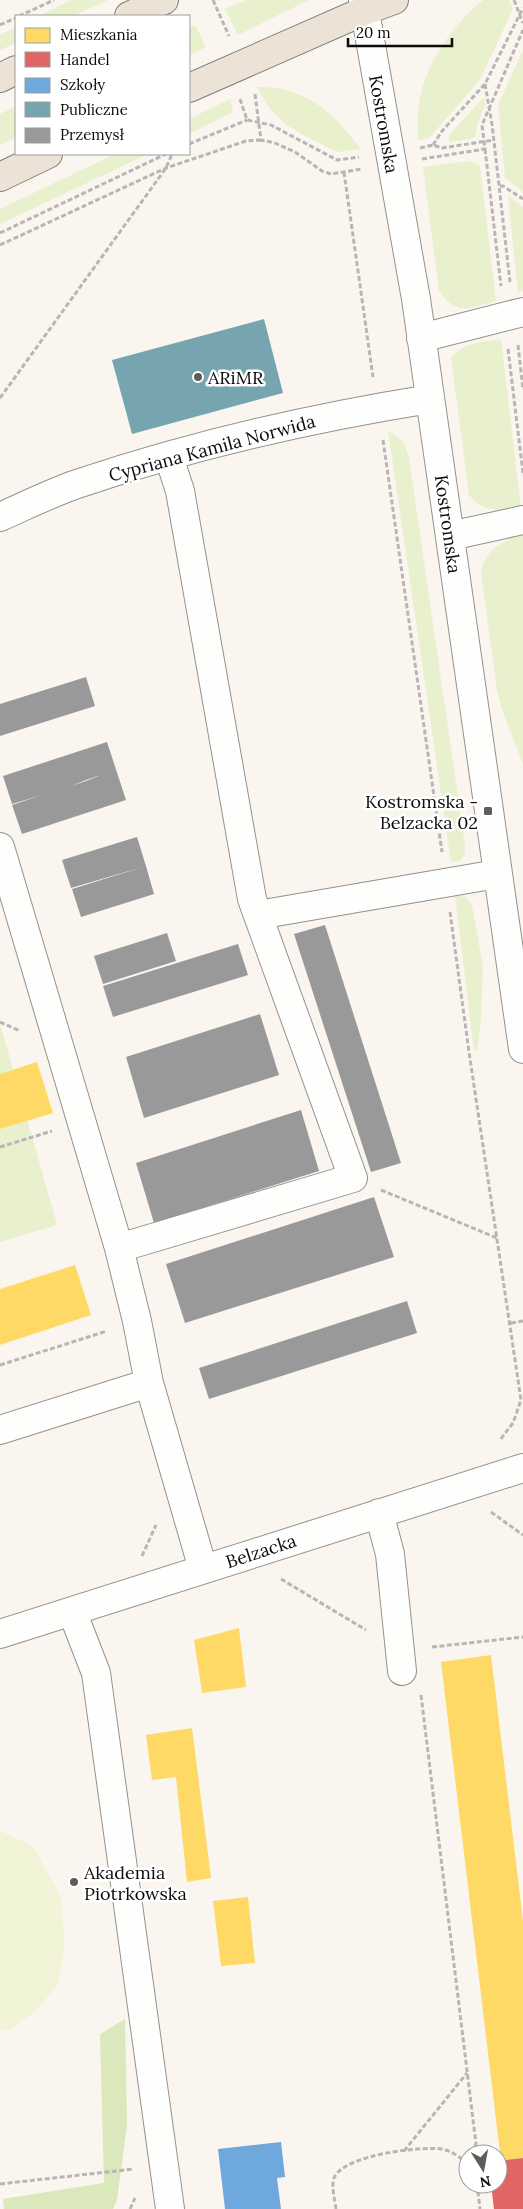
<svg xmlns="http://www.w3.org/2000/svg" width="523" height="2209" font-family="Lora,serif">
<rect width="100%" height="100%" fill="#faf6ef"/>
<path fill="#e8f0cd" d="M72 0H108L73 16H38Z
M247 0H309L238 35 225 9Z
M483 0H509L513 9 480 80 429 138 418 141C418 129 417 115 419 103 425 65 453 24 483 0Z
M195 25 206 47 189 55V28Z
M16 27V43L0 50V35Z
M523 50V192L505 178 498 105Z
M257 87C305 86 334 113 361 149L337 152 303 135 285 124 270 109Z
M484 97 485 105 478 123 475 137 469 139 449 142V135Z
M230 99 233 110 231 113 189 134V119Z
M16 106V137L0 145V114Z
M115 154H148L0 224V209Z
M469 161 480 165 496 301C468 308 458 317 439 291L423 167Z
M508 195 523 207V291L518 293Z
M501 339 521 509C503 512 481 512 469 495L451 358C463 342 482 342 501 339Z
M388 430 404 443 409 458 465 845V855L459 861 451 862Z
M523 535V764L501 707 497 690 481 573C484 550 503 540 523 535Z
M455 896 465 897 472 905 483 967 481 1019 477 1051H474Z
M0 1023 57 1225 0 1242Z"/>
<path fill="#dae8bb" d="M125 2019 127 2124 117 2200 113 2209H4L3 2199 104 2183 100 2034Z"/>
<path fill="#f1f4d7" d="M0 1831 33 1846 61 1897 65 1945 58 1985 32 2014 11 2029 0 2031Z"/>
<path fill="#ffd966" d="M37 1062 53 1113 0 1129V1074Z
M75 1265 91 1315 0 1345V1289Z
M239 1628 246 1687 202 1693 194 1640Z
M491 1655 523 1921V2158L501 2161 441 1662Z
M192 1728 211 1878 187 1882 176 1777 152 1780 146 1735Z
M248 1897 255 1963 221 1966 213 1901Z"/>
<path fill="#e06666" d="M523 2158V2209H494L491 2184H498V2161Z"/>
<path fill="#6fa8dc" d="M281 2142 285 2177 277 2178 281 2209H225L218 2149Z"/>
<path fill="#76a5af" d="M264 319 283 393 132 434 112 360Z"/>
<path fill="#999" fill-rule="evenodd" d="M86 677 95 706 0 736V704Z
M107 742 126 800 22 834 12 805 42 795 12 804 3 776ZM101 775 86 781 71 786 86 780Z
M137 837 146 866 71 888 62 860Z
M146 866 154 894 81 917 72 889Z
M325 925 401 1163 371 1172 294 934Z
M167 933 176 961 103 984 94 956Z
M238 944 248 975 113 1017 103 986Z
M260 1014 279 1075 144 1118 126 1057Z
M301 1110 319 1171 154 1223 136 1163Z
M374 1197 394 1257 185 1323 166 1264Z
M407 1301 417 1333 209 1399 199 1368Z"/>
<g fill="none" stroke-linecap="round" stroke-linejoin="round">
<defs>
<path id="minor" d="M363 0 416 299 523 1049
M421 338 523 312
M0 517C25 506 51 493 77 484 190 446 311 418 430 399
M450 536 523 520
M0 847 119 1248 137 1321 149 1383 203 1569
M258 915 497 874
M119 1248 353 1178 252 899 180 491 169 457
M0 1430 149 1383
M379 1513 390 1554 402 1671
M72 1611 96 1673 170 2209
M0 1634 523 1468"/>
<path id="major" d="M129 16 164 0
M0 78 16 70
M189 88 364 11 394 0
M0 177 48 154"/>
</defs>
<use href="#minor" stroke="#93918e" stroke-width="30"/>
<use href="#major" stroke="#807e7b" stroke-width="30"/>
<path stroke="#b7b6b5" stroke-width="3" stroke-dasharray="5 2.5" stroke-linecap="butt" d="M213 0 229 36
M514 0 523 23
M19 16 54 0
M0 25 16 18
M485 84 492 124 510 282
M255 94 261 140 275 143 295 152 322 171 331 174 362 169
M240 99 247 120 271 125 337 160 359 157
M189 144 247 120
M433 145 442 131 485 84 523 8
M420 148 433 145 442 148 494 140
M485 149 501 286
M422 159 485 149 482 125 523 30
M344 172 373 377
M500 186H503L523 199
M0 233 166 154
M0 245 166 168 246 141 261 140
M518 345 523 390
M508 349 523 473
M0 398 166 168 172 154
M383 440 442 852
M450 912 469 1052 521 1400 513 1423 500 1440
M0 1022 20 1031
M0 1147 52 1131
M381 1190 497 1238
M511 1323 523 1321
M0 1365 107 1331
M491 1512 523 1535
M142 1556 156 1525
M281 1579 366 1630
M432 1647 523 1637
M421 1695 476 2144 471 2154
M404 2151 467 2073
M468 2158 466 2162 468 2165
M0 2184 134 2169
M477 2184 480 2209
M130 2209 135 2198
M336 2209C335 2200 331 2187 334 2178 343 2155 420 2146 442 2149 451 2151 458 2156 466 2162"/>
<use href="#minor" stroke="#fefefd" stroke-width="28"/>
<use href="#major" stroke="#ece3d6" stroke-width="28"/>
</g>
<g fill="#5f5d5b" stroke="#fff" stroke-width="2">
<circle cx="198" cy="377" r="5"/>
<rect x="483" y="806" width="10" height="10" rx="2.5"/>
<circle cx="74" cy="1882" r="5"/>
</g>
<g text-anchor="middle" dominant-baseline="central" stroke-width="5" stroke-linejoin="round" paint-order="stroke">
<g font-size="18" fill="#0b0b0b" stroke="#fff">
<text transform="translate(384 124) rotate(80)">Kostromska</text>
<text transform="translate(212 448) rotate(-15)">Cypriana Kamila Norwida</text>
<text transform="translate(448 524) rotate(82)">Kostromska</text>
<text transform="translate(261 1551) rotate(-18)">Belzacka</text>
</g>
<g font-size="18" fill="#0b0b0b" stroke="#fff" text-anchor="start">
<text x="208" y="377">ARiMR</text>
<text x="478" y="801" text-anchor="end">Kostromska -<tspan x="478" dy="21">Belzacka 02</tspan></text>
<text x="84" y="1872">Akademia<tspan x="84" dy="21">Piotrkowska</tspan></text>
</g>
</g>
<rect x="15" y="15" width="175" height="140" fill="#ffffff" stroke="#9d9d9d"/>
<rect x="25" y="28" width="25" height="15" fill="#ffd966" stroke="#9d9d9d"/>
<text x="60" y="40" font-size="15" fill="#0b0b0b">Mieszkania</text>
<rect x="25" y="52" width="25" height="15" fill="#e06666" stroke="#9d9d9d"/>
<text x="60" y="65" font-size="15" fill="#0b0b0b">Handel</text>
<rect x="25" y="78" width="25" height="15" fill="#6fa8dc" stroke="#9d9d9d"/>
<text x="60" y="90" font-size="15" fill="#0b0b0b">Szkoły</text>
<rect x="25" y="102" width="25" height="15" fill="#76a5af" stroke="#9d9d9d"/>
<text x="60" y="115" font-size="15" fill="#0b0b0b">Publiczne</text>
<rect x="25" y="128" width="25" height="15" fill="#999999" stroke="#9d9d9d"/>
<text x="60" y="140" font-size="15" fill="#0b0b0b">Przemysł</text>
<g transform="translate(483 2169) rotate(169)"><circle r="24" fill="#ffffff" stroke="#9d9d9d"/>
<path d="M0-4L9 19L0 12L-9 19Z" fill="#5f5d5b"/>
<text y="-8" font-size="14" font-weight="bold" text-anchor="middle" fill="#0b0b0b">N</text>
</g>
<path d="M348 38v8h104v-8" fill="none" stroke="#0b0b0b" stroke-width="2.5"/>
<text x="356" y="38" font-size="15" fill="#0b0b0b" stroke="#ffffff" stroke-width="4" paint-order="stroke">20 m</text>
</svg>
